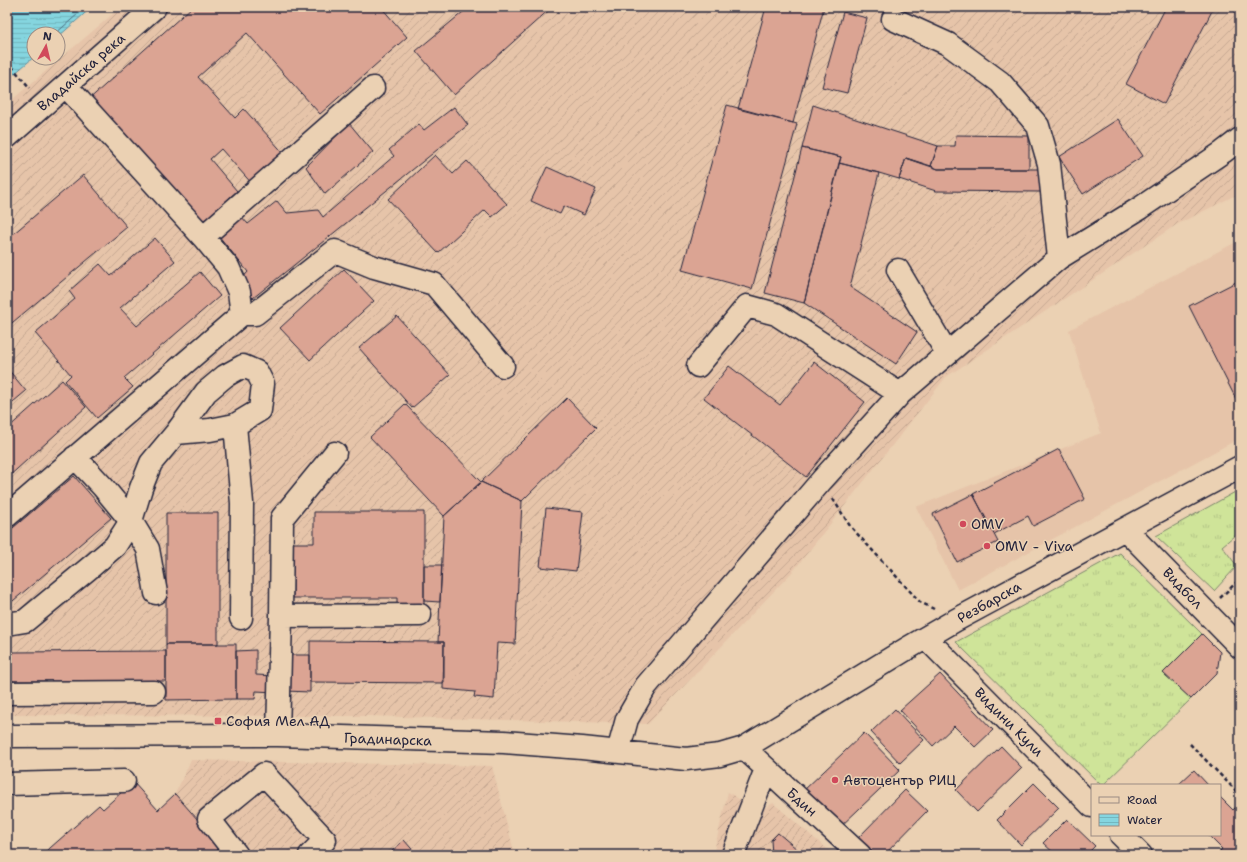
<svg xmlns="http://www.w3.org/2000/svg" width="1247" height="862" font-family="'Shantell Sans',sans-serif">
<defs>
<pattern id="industrial-furrows" width="10" height="10" patternUnits="userSpaceOnUse"><rect width="10" height="10" fill="#e6c4a9"/><path d="M-1 1l2-2M0 10L10 0M9 11l2-2" fill="none" stroke="#c5a892"/></pattern>
<pattern id="grass-tufts" width="24" height="20" patternUnits="userSpaceOnUse"><rect width="24" height="20" fill="#cfe499"/><path d="M3 7l-1-3M5 7V3M7 7l1-3M15 17l-1-3M17 17v-4M19 17l1-3" fill="none" stroke="#b1c385"/></pattern>
<pattern id="water-rules" width="6" height="5" patternUnits="userSpaceOnUse"><rect width="6" height="5" fill="#85d5df"/><path d="M0 2.5h6" fill="none" stroke="#73b7c0"/></pattern>
</defs>
<rect width="100%" height="100%" fill="#ebd1b3"/>
<filter id="ink" filterUnits="userSpaceOnUse"><feTurbulence type="fractalNoise" baseFrequency=".025" numOctaves="2"/><feDisplacementMap in="SourceGraphic" scale="8" xChannelSelector="R" yChannelSelector="G"/><feConvolveMatrix kernelMatrix="1 2 1 2 8 2 1 2 1" color-interpolation-filters="sRGB"/></filter>
<g filter="url(#ink)">
<path fill="#e6c4a9" d="M1240 240V438L958 590 916 507 1101 433 1069 330Z"/>
<path fill="url(#industrial-furrows)" d="M121 7H1240V193L1176 225 946 377 794 570 648 724 368 716 7 715V104Z
M191 760 492 766 515 855H42L99 805 103 809 133 782 158 810 175 794Z
M728 792 759 812 773 803 834 855H713Z
M7 843 23 855H7Z"/>
<path fill="url(#grass-tufts)" stroke="#78836a" d="M1237 491 1240 494V531L1222 546 1237 566 1214 591 1156 536Z
M1120 553 1202 634 1164 673 1191 699 1103 785H1101L956 642Z"/>
<path fill="url(#water-rules)" stroke="#5d8d9d" d="M16 7H92L58 37V34H34V57L7 80V14Z"/>
<g fill="none" stroke-linecap="round" stroke-linejoin="round">
<path stroke="#4a6a7d" stroke-width="1" d="M55 34 86 7"/>
</g>
<path fill="#dba493" stroke="#22223b" d="M192 7H381L407 37 320 114 247 33 198 77 235 118 244 109 287 157 254 186 221 149 210 159 237 191 197 227 86 102Z
M469 7H552L454 95 416 51Z
M766 7H824L793 123 738 109Z
M1166 7H1214L1164 104 1126 84Z
M843 12 867 18 847 93 822 87Z
M727 105 797 124 752 289 682 270Z
M813 105 938 146 931 166 906 158 899 179 879 173 839 163 841 157 802 148Z
M454 107 468 125 253 298 238 283 248 272 218 235 241 216 248 224 277 201 287 213 318 210 323 217 394 156 389 150 419 124 424 130Z
M1118 119 1143 156 1083 194 1059 157Z
M349 123 373 152 325 194 306 167Z
M956 135 1029 136V169H938L931 166 938 146H955Z
M802 148 841 157 804 303 765 293Z
M435 155 453 174 467 161 507 204 492 217 485 210 438 253 388 199Z
M906 158 938 169H1041V192L936 191 899 179Z
M839 163 879 173 850 287 917 332 896 364 804 303Z
M547 167 596 189 584 215 564 206 560 214 531 201Z
M83 175 127 227 7 327V239Z
M155 238 175 261 120 308 137 326 200 272 220 296 124 378 133 387 97 418 65 381 71 375 35 333 75 299 69 291 100 264 111 276Z
M344 269 374 301 310 360 280 328Z
M1240 280V397L1236 399 1189 306Z
M397 316 450 375 412 408 359 348Z
M814 362 865 402 806 477 704 398 729 366 780 405Z
M7 368 26 391 7 407Z
M62 380 86 407 7 478V429Z
M567 398 596 428 522 501 481 482Z
M405 404 481 482 444 516 370 437Z
M1059 449 1085 499 1033 526 1028 516 994 534 973 494Z
M74 476 111 518 7 606V533Z
M481 482 522 501 515 644 497 643 494 699 474 697 475 692 443 689 444 642H438L444 516Z
M973 494 998 542 957 562 933 514Z
M546 508 583 512 576 571 540 567Z
M314 512H424V611H397V598H293V577H284V543H314Z
M166 513H218V644H166Z
M424 565H442L440 602 424 601Z
M1202 634 1220 652 1217 673 1191 699 1163 673Z
M310 641 444 642V683L310 682Z
M166 644H236V699L166 700Z
M7 650 12 652 166 651V681H7Z
M256 650V675L275 676 274 692 256 691 255 699H236V651Z
M285 655H310V692L285 691Z
M940 674 993 730 975 747 954 726 933 746 900 710Z
M895 709 924 740 900 763 871 732Z
M864 733 900 770 839 828 803 791Z
M1001 746 1022 768 977 812 956 790Z
M1194 770 1208 785H1178Z
M133 782 158 810 175 794 229 855H114L111 852 108 855H42L99 805 103 809Z
M1034 783 1059 808 1021 845 997 820Z
M905 790 927 811 884 855H870L855 841Z
M1220 797 1233 810 1237 806 1240 809V855H1224L1220 851 1222 849 1208 835H1220Z
M1067 819 1095 846 1086 855H1056L1043 843Z
M778 833 804 855H772L771 840Z
M404 840 417 855H388Z"/>
<g fill="none" stroke-linecap="round" stroke-linejoin="round">
<defs>
<path id="minor" d="M893 19 948 44 1000 82 1038 126 1049 164 1059 258
M66 86 203 237
M7 137 155 7
M898 270 947 353
M242 314H255L335 251 374 267 434 284 503 366
M698 366 747 306 776 314 900 394
M235 425 242 503 241 618
M75 457 103 487 131 521 148 549 156 593
M7 516 242 314 239 292 228 267 203 237 373 88
M1125 529 1240 647
M281 616 282 518 335 453
M7 624 25 621 93 565 115 546 131 521 141 488 151 463 176 433 206 392 225 376 243 366 257 372 263 384 260 410 235 425 210 430 176 433
M926 638 1092 806
M7 693 154 692
M278 735 281 616 420 615
M7 736 278 735 504 742 582 748 686 759 720 755 744 748 908 648 956 620 1240 467
M744 748 860 855
M618 752 627 719 646 686 822 480 900 394 1059 258 1140 208 1223 152 1240 139
M7 784 124 781
M1121 835 1141 855
M237 855 209 819 264 774 325 840 310 855
M733 855 766 769"/>
</defs>
<use href="#minor" stroke="#22223b" stroke-width="25"/>
<path stroke="#22223b" stroke-width="2.5" stroke-dasharray="4 3" stroke-linecap="butt" d="M7 61 30 88
M833 499 850 526 920 602 934 609
M1220 598 1240 579
M1190 744 1240 795"/>
<use href="#minor" stroke="#ebd1b3" stroke-width="22"/>
</g>
</g>
<g fill="#d1495b" stroke="#ebd1b3" stroke-width="1.5">
<circle cx="963" cy="524" r="4"/>
<circle cx="987" cy="546" r="4"/>
<rect x="214" y="717" width="8" height="8" rx="2"/>
<circle cx="835" cy="780" r="4"/>
</g>
<g text-anchor="middle" dominant-baseline="central" stroke-width="3" stroke-linejoin="round" paint-order="stroke">
<g font-size="14" fill="#22223b" stroke="#ebd1b3">
<text transform="translate(81 72) rotate(-41)">Владайска река</text>
<text transform="translate(1183 588) rotate(46)">Видбол</text>
<text transform="translate(989 602) rotate(-29)">Резбарска</text>
<text transform="translate(1009 722) rotate(45)">Видини Кули</text>
<text transform="translate(388 739) rotate(2)">Градинарска</text>
<text transform="translate(802 802) rotate(42)">Бдин</text>
</g>
<g font-size="14" fill="#22223b" stroke="#ebd1b3" text-anchor="start">
<text x="971" y="524">OMV</text>
<text x="995" y="546">OMV - Viva</text>
<text x="226" y="721">София Мел АД</text>
<text x="843" y="780">Автоцентър РИЦ</text>
</g>
</g>
<rect width="1247" height="862" fill="none" stroke="#ebd1b3" stroke-width="24"/>
<rect x="12" y="12" width="1223" height="838" fill="none" stroke="#22223b" stroke-width="1.5" filter="url(#ink)"/>
<rect x="1091" y="784" width="130" height="52" fill="#ebd1b3" stroke="#9b8b83"/>
<rect x="1099" y="797" width="20" height="6" fill="#ebd1b3" stroke="#9b8b83"/>
<text x="1127" y="804" font-size="12" fill="#22223b">Road</text>
<rect x="1099" y="814" width="20" height="12" fill="url(#water-rules)" stroke="#9b8b83"/>
<text x="1127" y="824" font-size="12" fill="#22223b">Water</text>
<g transform="translate(46 46) rotate(8)"><circle r="19" fill="#ebd1b3" stroke="#9b8b83"/>
<path d="M0-3L7 15L0 10L-7 15Z" fill="#d1495b"/>
<text y="-6" font-size="11" font-weight="bold" text-anchor="middle" fill="#22223b">N</text>
</g>
</svg>
